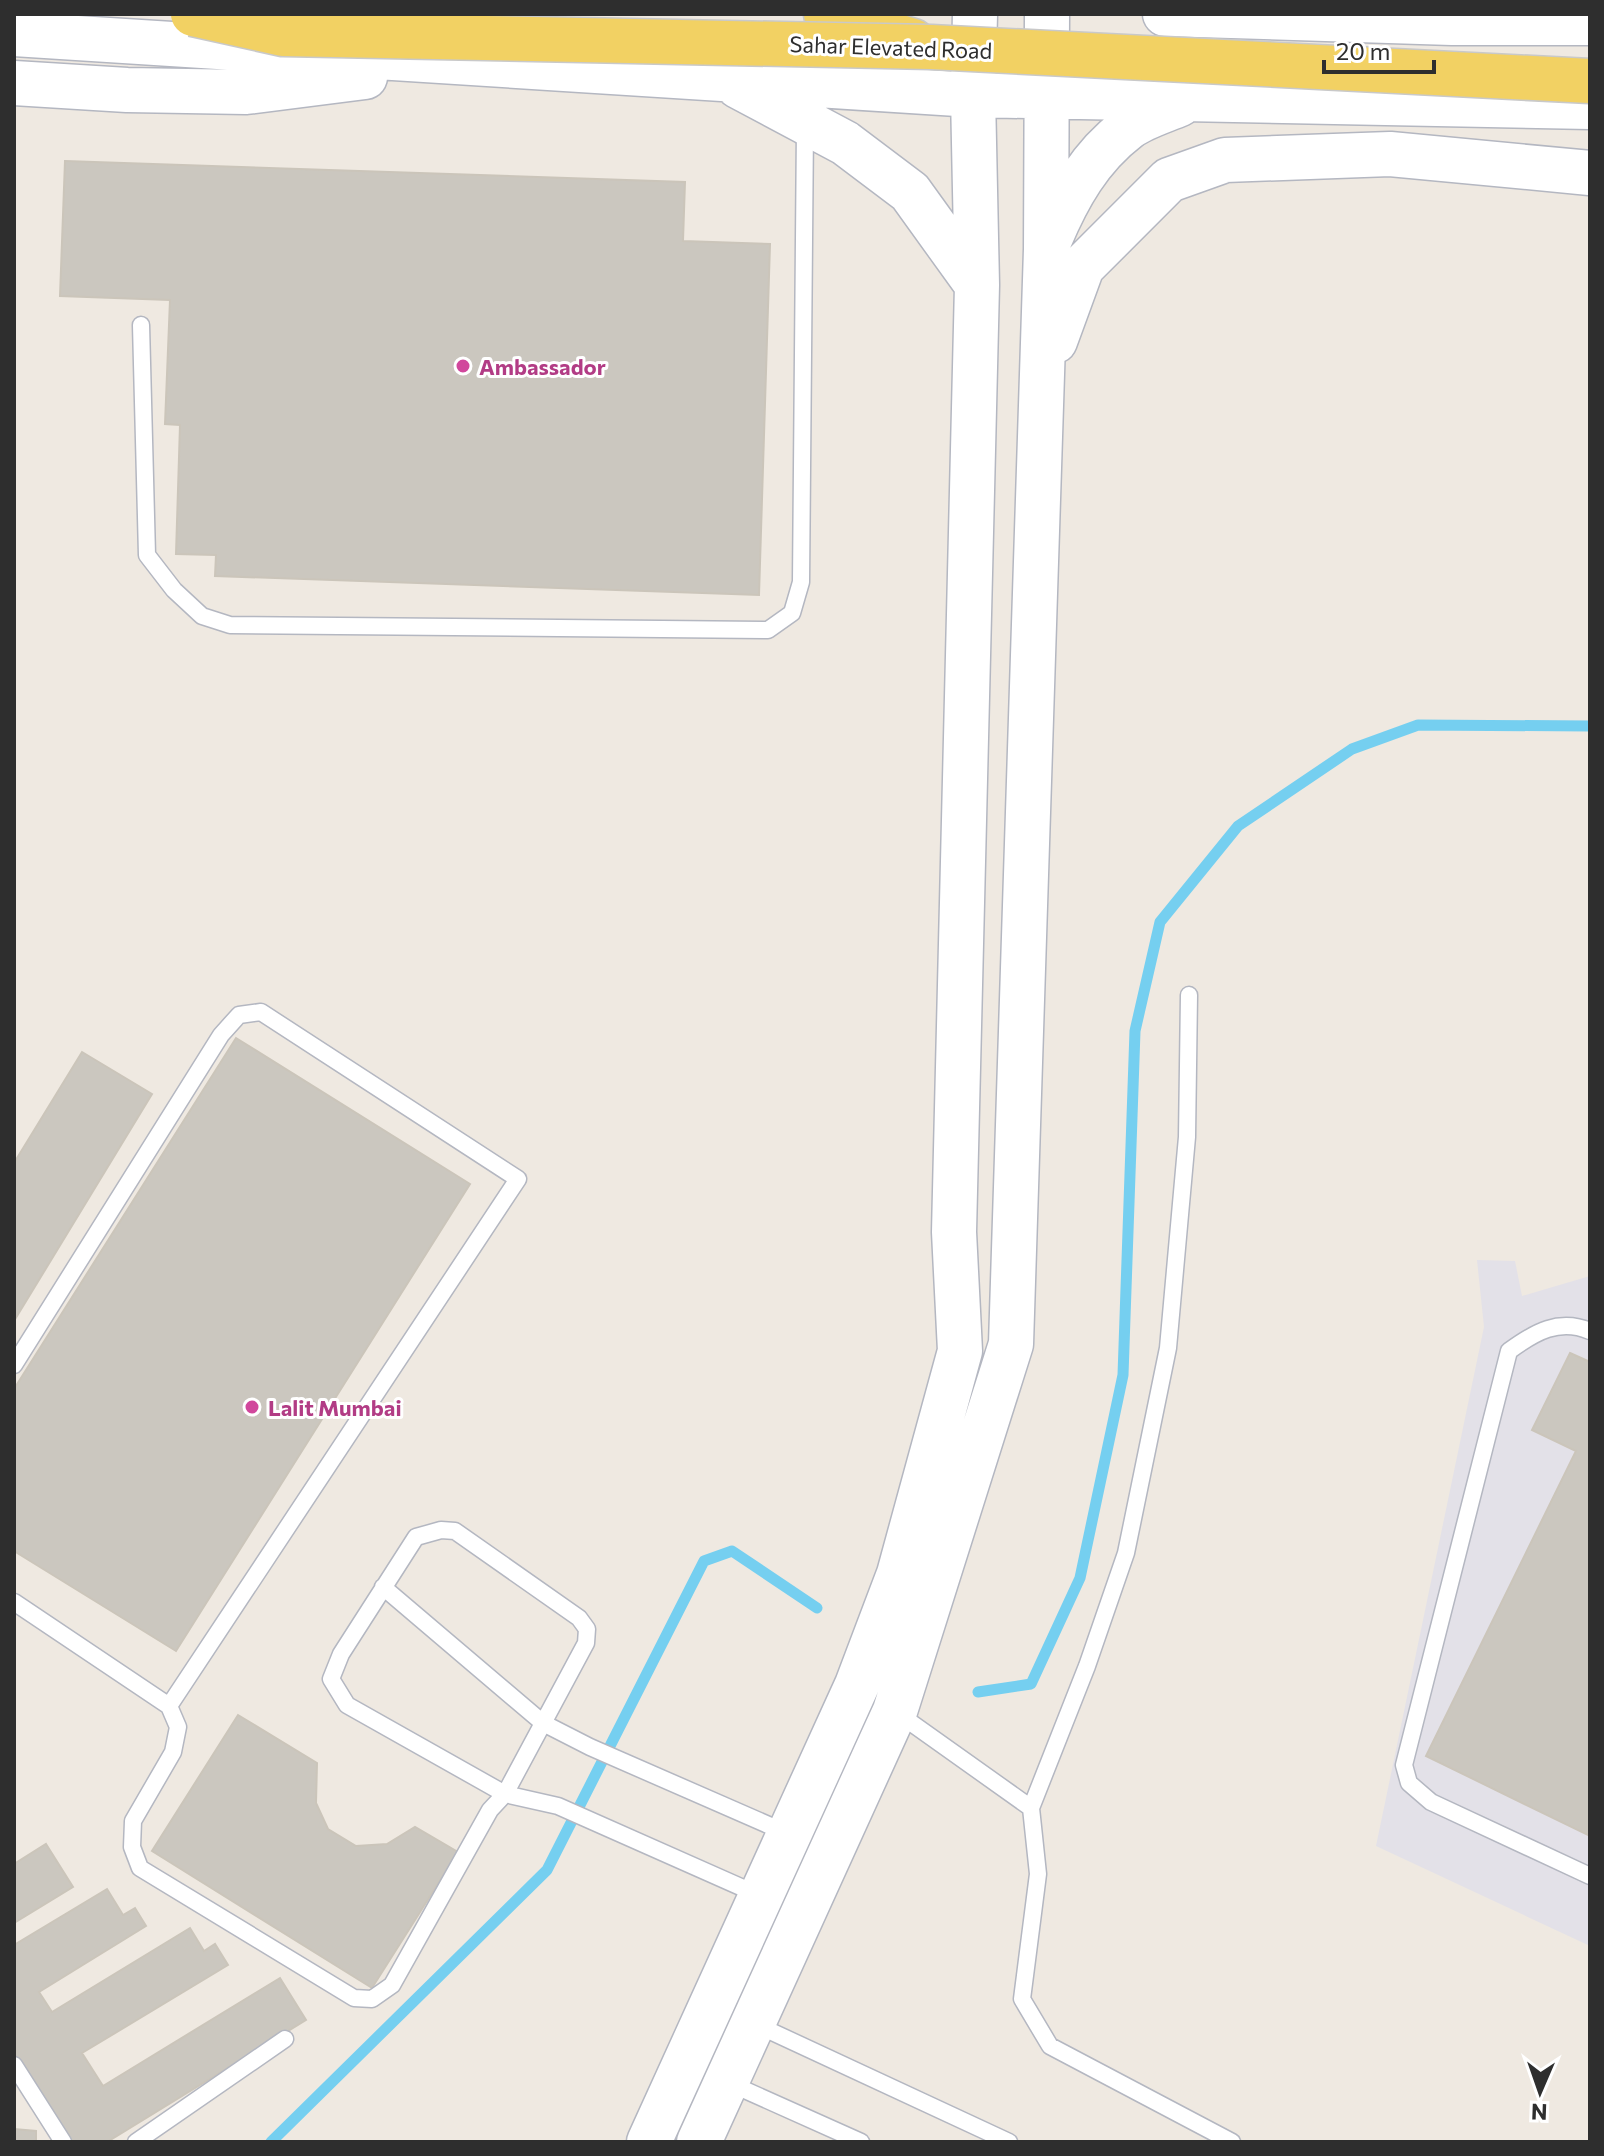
<svg xmlns="http://www.w3.org/2000/svg" width="1604" height="2156" font-family="Commissioner,sans-serif">
<rect width="100%" height="100%" fill="#efe9e1"/>
<path fill="#e3e1e8" d="M1477 1260 1515 1261 1522 1296 1590 1276V1946L1376 1846 1484 1327Z"/>
<g fill="none" stroke-linecap="round" stroke-linejoin="round">
<path stroke="#75cff0" stroke-width="11" d="M978 1692 1031 1684 1080 1578 1123 1375 1135 1031 1160 922 1238 826 1352 749 1418 725 1590 726
M271 2142 547 1870 704 1561 732 1551 817 1608"/>
</g>
<path fill="#cbc7bf" stroke="#cbc5ba" stroke-width="2" d="M65 161 685 182 683 241 770 244 759 595 215 576 216 555 176 554 180 425 165 424 170 300 60 296Z
M236 1038 470 1184 176 1651 14 1551V1389Z
M82 1052 152 1094 14 1321V1163Z
M1570 1353 1590 1362V1836L1426 1756 1576 1451 1532 1430Z
M238 1715 317 1763 316 1803 328 1829 356 1846 387 1844 415 1827 458 1852 372 1988 152 1851Z
M46 1844 73 1887 14 1923V1864Z
M107 1889 123 1915 135 1908 146 1926 39 1992 52 2012 190 1928 204 1951 215 1944 228 1965 82 2053 103 2086 280 1978 306 2020 107 2142H65L14 2060V1945Z
M14 2129 36 2131V2142H14Z"/>
<g fill="none" stroke-linecap="round" stroke-linejoin="round">
<defs>
<path id="service" d="M141 325 147 555 174 590 202 616 230 625 768 630 792 613 801 582 805 126
M1590 1331C1559 1318 1535 1332 1509 1351L1404 1765 1409 1783 1431 1802 1590 1876
M14 1365 221 1035 239 1015 261 1012 518 1179 169 1706
M383 1587 543 1723 590 1747 789 1834
M14 1602 169 1706 178 1727 173 1752 133 1821 132 1847 140 1868 354 1998 372 1999 392 1985 490 1810 505 1794 586 1643 587 1629 579 1618 455 1531 441 1530 416 1537 341 1654 331 1679 347 1705 505 1794 558 1806 761 1896
M896 1712 1031 1808 1038 1874 1022 1999 1050 2046 1232 2142
M1031 1808 1087 1666 1126 1553 1168 1348 1187 1137 1189 995
M755 2024 1009 2142
M14 2065 63 2142
M727 2082 861 2142
M136 2142 285 2039"/>
<path id="secondary" d="M1165 14 1452 23H1590
M14 34 973 95 1590 107
M14 83 127 90 246 92 365 77
M738 86 845 143 910 192 977 285
M1050 239C1068 196 1090 157 1128 128 1143 117 1164 111 1180 104
M1055 341 1082 267 1169 180 1225 160 1390 154 1590 173
M649 2142 857 1685 899 1574 960 1351 954 1232 977 285 973 95 975 14
M699 2142 895 1711 1011 1344 1046 249 1047 14"/>
<path id="primary" d="M826 14 913 41"/>
</defs>
<use href="#service" stroke="#b4b7c1" stroke-width="19"/>
<use href="#secondary" stroke="#b4b7c1" stroke-width="47"/>
<use href="#primary" stroke="#c9c9c9" stroke-width="47"/>
<use href="#service" stroke="#fff" stroke-width="16"/>
<use href="#secondary" stroke="#fff" stroke-width="44"/>
<use href="#primary" stroke="#f2d163" stroke-width="44"/>
<defs>
<path id="primary-bridge" d="M193 14 283 34 931 47 1590 81"/>
</defs>
<use href="#primary-bridge" stroke="#c9c9c9" stroke-width="47" stroke-linecap="butt"/>
<use href="#primary-bridge" stroke="#f2d163" stroke-width="44"/>
</g>
<g fill="#d1479c" stroke="#fff" stroke-width="3">
<circle cx="463" cy="366" r="8"/>
<circle cx="252" cy="1407" r="8"/>
</g>
<g text-anchor="middle" dominant-baseline="central" stroke-width="6" stroke-linejoin="round" paint-order="stroke">
<g font-size="22" fill="#2e2e2e" stroke="#fff">
<text transform="translate(891 47) rotate(2)">Sahar Elevated Road</text>
</g>
<g font-size="22" font-weight="bold" fill="#b23c85" stroke="#fff" text-anchor="start">
<text x="479" y="366">Ambassador</text>
<text x="268" y="1407">Lalit Mumbai</text>
</g>
</g>
<rect width="1604" height="2156" fill="none" stroke="#2e2e2e" stroke-width="32"/>
<g transform="translate(1540 2092) rotate(182)" stroke="#ffffff" stroke-width="6" paint-order="stroke">
<path d="M0-6L14 30L0 20L-14 30Z" fill="#2e2e2e"/>
<text y="-12" font-size="22" font-weight="bold" text-anchor="middle" fill="#2e2e2e">N</text>
</g>
<path d="M1324 60v12h110v-12" fill="none" stroke="#2e2e2e" stroke-width="4"/>
<text x="1336" y="60" font-size="24" fill="#2e2e2e" stroke="#ffffff" stroke-width="6" paint-order="stroke">20 m</text>
</svg>
